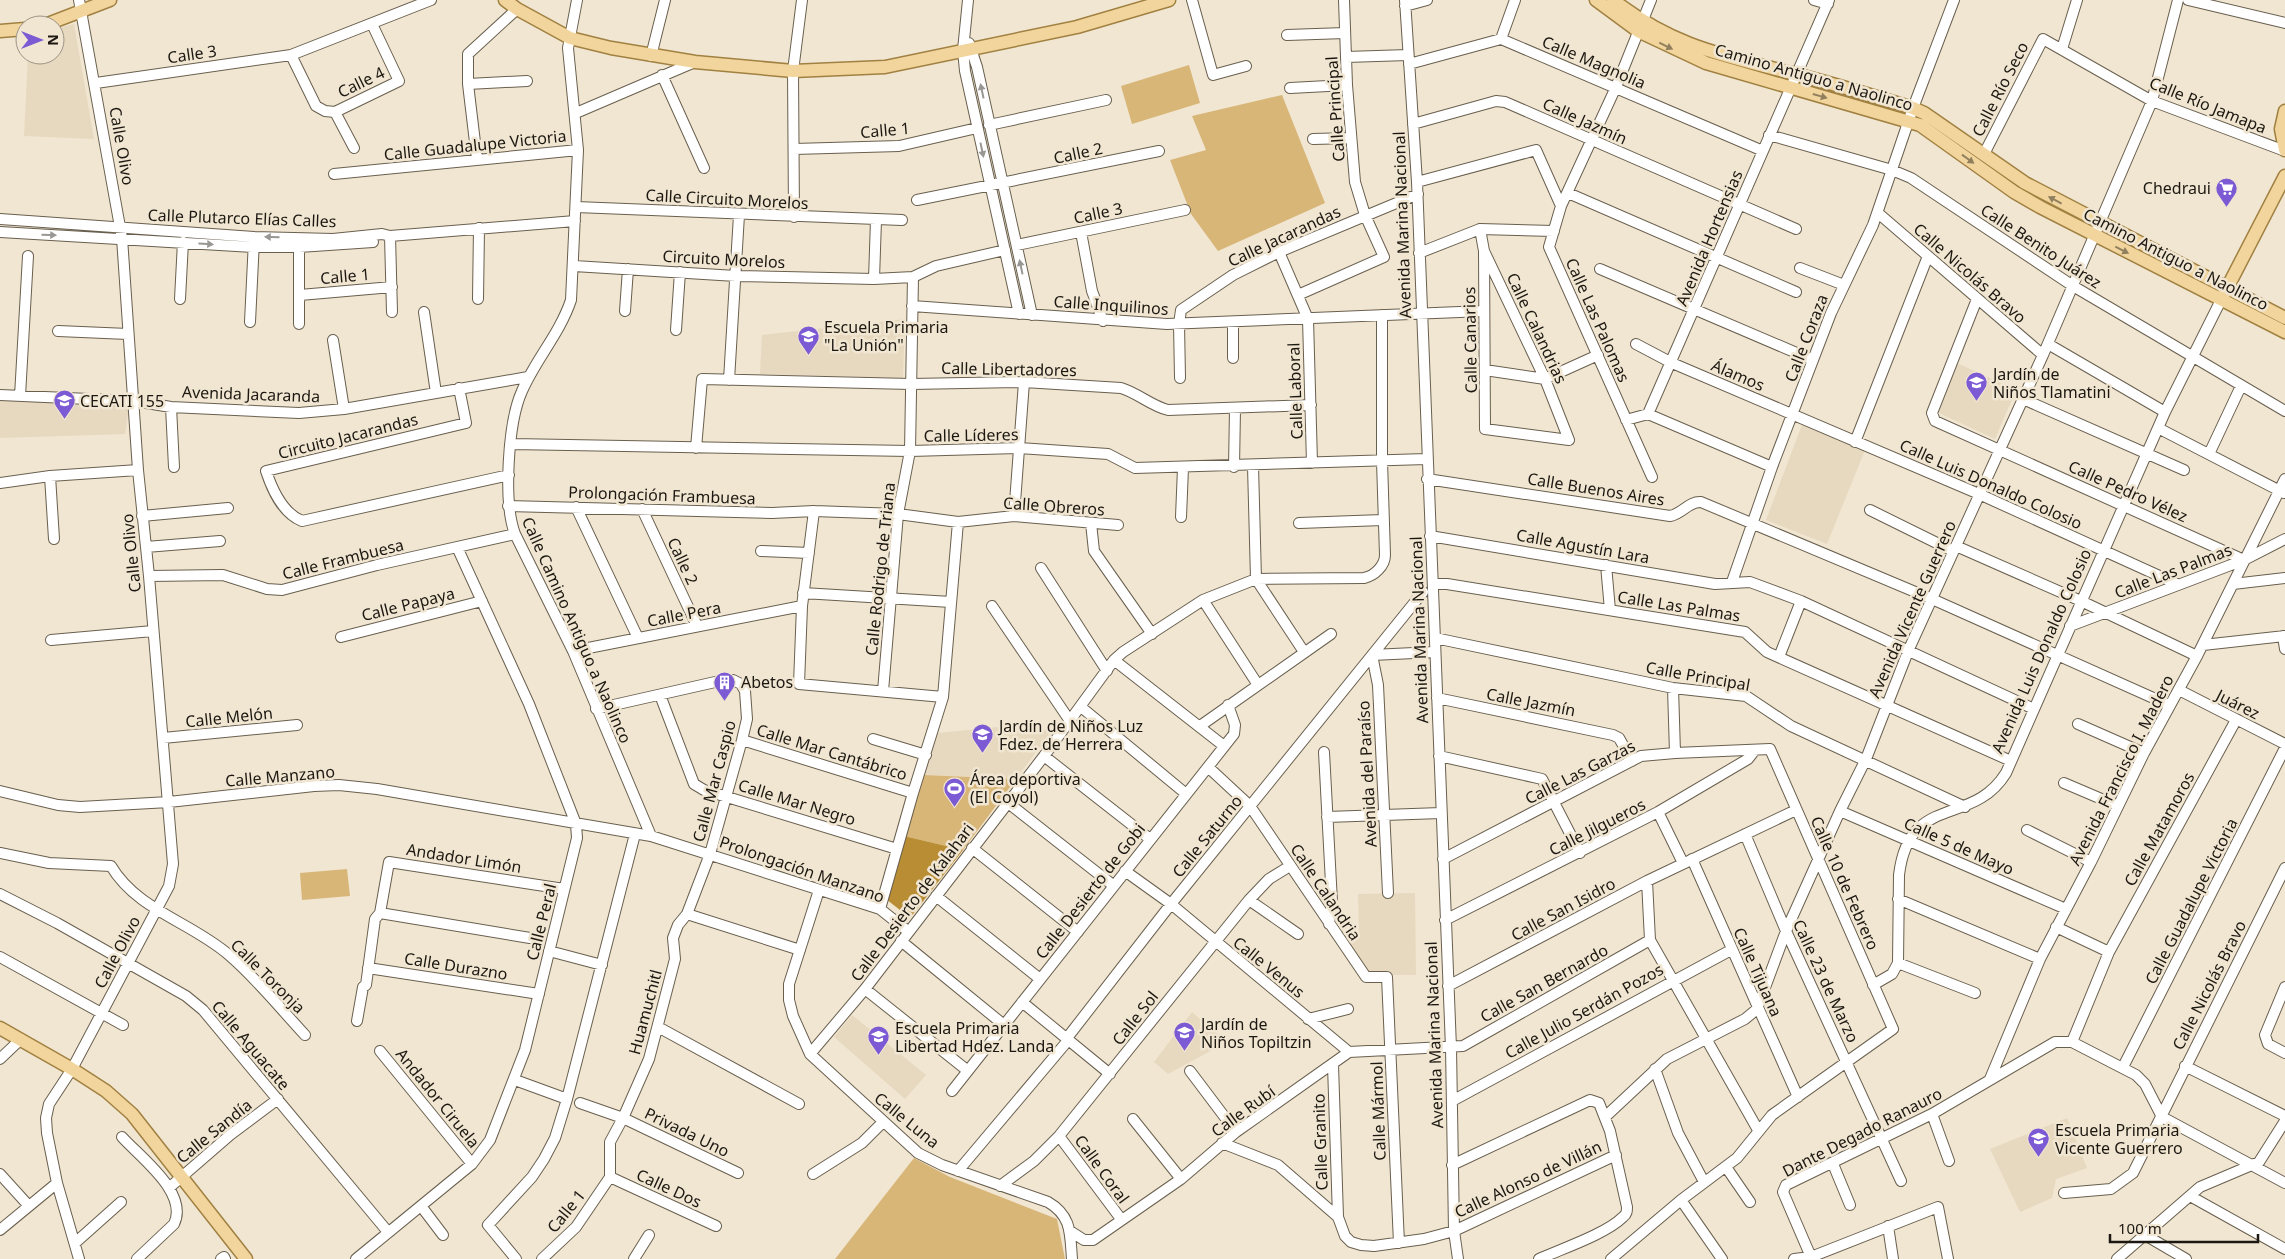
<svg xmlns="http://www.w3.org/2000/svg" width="2285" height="1259" font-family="'Noto Sans',sans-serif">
<rect width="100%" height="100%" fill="#f1e6d2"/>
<path fill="#e7d9bf" d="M74 24 94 139 24 136 28 55H55V29Z
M905 319 903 378 760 374 762 335Z
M1957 363 2016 390 1995 439 1939 413Z
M0 400 129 407 125 434 0 438Z
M1803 422 1865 450 1827 544 1766 520Z
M1027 724 1051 732 1016 779 924 775 938 733Z
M1415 893 1416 975H1369L1340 931H1359L1358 894Z
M1192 1012 1227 1042 1168 1074 1154 1062Z
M852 1015 926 1075 905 1099 834 1037Z
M2067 1118 2087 1168 2056 1179 2052 1198 2020 1212 1990 1149Z"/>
<path fill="#d8b678" d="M1189 65 1200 103 1132 124 1121 86Z
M1282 95 1325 203 1218 251 1191 214 1170 160 1206 150 1192 116Z
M924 775 1016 779 963 850 904 836Z
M347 869 350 896 302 900 300 873Z
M914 1158 950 1177 1057 1219 1065 1259H835Z"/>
<path fill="#b88d33" d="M904 836 963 850 910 918 886 899Z"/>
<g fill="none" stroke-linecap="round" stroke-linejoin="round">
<defs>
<path id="minor" d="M577 0 568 48 578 150 571 300C560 333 536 359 522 391 508 422 503 502 515 534L573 651 651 836
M968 0 963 50 965 71 1019 314
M1192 0 1213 75 1246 66
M1405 0 1417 182 1451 1048 1454 1231 1458 1259
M1651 0 1616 87 1561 206 1549 247 1652 477
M1814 0 1828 4
M2188 0 2285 23
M1405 6 1427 0
M1287 35 1345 33
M1501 39 1515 0
M969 43 977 67 1032 315
M2062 49 2077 0
M291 55 316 106 325 111 335 112 354 148
M651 56 665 0
M1346 57 1408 55
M1409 64 1501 39 1763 151
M662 75 704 168
M96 83 291 55 431 0
M468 84 527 81
M1290 88 1347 85
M335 112 399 81 372 24
M576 113 695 62
M1413 124 1496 101 1505 102 1796 229
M989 125 1106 100
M1769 135 1892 170 1911 178 2073 286 2285 411
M1313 139 1351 138
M794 149 899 146 977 128
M1984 154 2043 39 2152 101 2285 151
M477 159 468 84V54L517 9
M334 174 578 150
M1417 182 1536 150 1561 206
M1568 193 1796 292
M917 200 1159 151
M576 207 902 220
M1878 213 2043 355
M794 217 793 71 802 0
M0 219 254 237 333 239 382 234 390 236 575 221
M1480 229 1484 251 1545 379 1569 440 1485 429 1484 251
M0 232 253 247H299L373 242
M1081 232 1092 291 1103 321
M390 236 392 312
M299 242V324
M1017 245 1185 210
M1279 252 1308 319 1312 463
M1419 253 1480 229 1554 231
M574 266 736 276 874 279 913 277 936 266 1005 250
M1800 268 1844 285
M1600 269 1813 360
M874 279 876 220
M300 295 392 287
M1298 295 1384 257 1365 215 1355 182 1347 85 1344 0
M180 299 183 242
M478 299 479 228
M1977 299 1932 413 1935 421 2244 560
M912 306 1167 324 1484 311
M625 311 628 269
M424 312 436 393
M250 322 254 240
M1233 322V358
M676 330 680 272
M58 331 128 334
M333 340 344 409
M1636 344 1672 363 1979 494 2177 584
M2048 344 2165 412
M1485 370 1545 379 1598 355
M1180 378 1179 324 1181 310 1233 275 1279 252 1418 194
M729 380 739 215
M459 388 466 423 266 471C272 489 282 513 302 521L509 475
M0 395 134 401 171 407 299 413 344 409 528 377
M20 396 28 256
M2023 399 2184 470
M171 407 174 467
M1648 414 1829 0
M1626 420 1648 414 1772 467
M2158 428 2284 493
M1855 442 1928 256
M512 444 910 451 1019 448 1108 454 1135 468 1426 459
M696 448 702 379 911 384 1024 382 1121 388C1138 393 1151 406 1168 410L1311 405
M2209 454 2241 386
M1253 466 1256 579 1304 652
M1234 467 1235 409
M50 476 54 539
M1427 479 1670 516C1682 514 1689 501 1701 502L1932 599 2169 705
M0 483 50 476 138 470
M508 506 772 513 814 511 898 514 958 522 1014 516 1118 525
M576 507 638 638
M642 509 697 626
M1870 510 1953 551
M814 511 802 606 799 684 943 697
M142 516 228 508
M1014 516 1024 382
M1181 517 1183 468
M1091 523 1094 551 1152 634
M1299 523 1383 520
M1430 536 1715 584 1750 582 1801 601 2034 709
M1956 546 2081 601 2197 656
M146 547 220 541
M761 551 809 553
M1606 565 1610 610
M1041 568 1107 671
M149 576 223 575 267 589 282 590 377 565 515 534
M1732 582 1772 467 1831 313 1873 225 1913 108 1954 0
M1433 584H1447L1745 632 1767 652 2011 761
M2233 584 2285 578
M803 593 951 602
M1203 600 1258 685
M992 606 1070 721
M2070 626 2244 560 2285 539
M2283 636 2285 649
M341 637 482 601
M1435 638 1673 688 1746 696 1791 726 1965 807
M51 640 153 631
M2203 645 2285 636
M573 651 802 606
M1372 655 1378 685 1388 893
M1372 655 1435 652
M1779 657 1801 601
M1114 660 1224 746
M1673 688 1675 753
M2179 690 2285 744
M883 691 898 514 910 451 913 277
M660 695 694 784 704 790 897 849
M1437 698 1613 735 1619 738 1632 761
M1081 707 1185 793
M596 709 724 680H733L741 684 745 691 747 719 742 740 710 854 687 914 678 925 673 938 675 959 649 1059 623 1118 610 1142V1177
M2078 724 2144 753
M1200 726 1331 634
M163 738 297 725
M873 739 926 755
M742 740 913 793
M1324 752 1332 902 1329 924
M1044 756 1150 839
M1439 756 1542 779 1580 853
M1208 767 1250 806 1366 977H1387L1399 1243
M2064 783 2118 806
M0 791 58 805 80 807 169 802 314 786 339 785 377 789 651 836 880 909 909 932
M1007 802 1114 886
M1840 811 2066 909
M1658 812 1683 863
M1327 817 1441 813
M2027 830 2091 862
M1745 834 1786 931 1901 1181
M972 848 1078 932
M0 853 49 863 111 866C137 910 191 922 229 955 256 978 280 1008 305 1035
M1443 859 1641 756 1675 753 1770 749 1893 1029 1772 1115 1737 1158 1681 1200 1611 1259
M1692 859 1798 1097
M1125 871 1171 904 1349 1052
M1647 881 1650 940 1758 1130
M819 890 789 984V1000L793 1016 810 1054 918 1153 942 1165 1048 1202C1072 1216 1070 1234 1072 1259
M0 894 57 923 186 996 203 1010 388 1232
M936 896 1040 979
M1898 899 2040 959
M1249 900 1298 934
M880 909 913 793 943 697 958 522
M380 913 530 938
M687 914 800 950
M1445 920 1658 812 1748 759 1755 750
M2056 927 2109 952
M901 941 1004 1025
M549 951 602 965
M0 957 123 1025
M1898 963 1975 993
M368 968 539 994
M1873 985 1892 974 1898 963 1899 875C1909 792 1972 828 2006 773L2165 412 2221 300
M1448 986 1647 881 1796 810
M2285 987 2265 1035 2268 1044 2285 1053
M865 989 968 1071
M1022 1002 1110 1074
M1308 1019 1348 1009
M357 1021 363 987 366 985 375 919 380 913 389 862 564 889
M658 1027 799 1104
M1067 1038 1171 904 1423 592
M2072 1042 2109 952 2236 720
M380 1051 472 1164
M810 1054 865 989 1044 756 1114 660 1123 652 1203 600 1256 579 1364 578C1374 576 1385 566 1385 555L1382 461V315
M0 1059 21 1039
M1333 1065 1338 1217 1345 1236 1351 1242 1361 1245 1374 1246 1424 1239 1454 1231 1616 1155
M2185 1066 2285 1116
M2123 1067 2285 748
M1655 1069 1678 1133 1704 1182
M1190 1071 1236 1132
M1990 1079 2040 959 2091 862 2144 753 2197 656 2285 479
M515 1080 567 1099
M952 1091 1234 734 1235 725 1228 705
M1452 1101 1731 950
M580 1103 623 1118 738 1173
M1932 1114 1949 1161
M1605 1117 1667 1059 1745 1019 1757 1009 1786 931 1840 811 1866 759 1909 649 2043 355 2152 101 2178 0
M2162 1117 2285 1183
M1133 1119 1181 1179
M1059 1136 1121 1219
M122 1137C141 1158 189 1193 174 1224L137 1259
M1222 1143 1278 1165 1338 1217
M1833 1164 1850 1205
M1452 1165 1590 1100 1599 1103 1610 1131 1627 1207C1627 1211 1627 1214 1623 1217 1606 1234 1561 1249 1539 1259
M1726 1167 1750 1202
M958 1171 1065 1044
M0 1174 29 1206
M813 1174 862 1143 883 1122
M610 1177 716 1226
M1000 1186 1034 1161 1059 1136 1249 900 1269 879 1290 866
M170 1187 230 1135 278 1099
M2064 1193 2111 1189 2133 1173 2285 868
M2190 1196 2285 1249
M1681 1200 1722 1259
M421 1206 443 1235
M1888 1226 1893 1259
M0 1230 57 1183
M1070 1231 1084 1240H1093L1181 1179 1236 1132 1349 1052 1463 1046 1650 940
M2145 1235 2186 1259
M75 1243 121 1202
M1811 1257 1783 1192 1786 1185 1932 1114 2055 1042H2072L2136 1075 2145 1084 2162 1117
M79 1259 57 1183 47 1133 46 1118 49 1104 72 1069 169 886 173 864 149 576 138 470 122 238 79 0
M221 1259 224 1257 225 1259
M356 1259 472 1164 490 1140 525 1050 577 838 576 824 529 704 457 547
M516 1259 488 1225 532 1177 544 1159 555 1138 567 1099 635 834
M542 1259 576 1227 610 1177
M634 1259 649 1235
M1794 1259 1811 1257 1938 1207 1948 1259
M2117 1259 2200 1187 2259 1162 2285 1121"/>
<path id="major" d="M505 0 517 9 570 38 611 48 695 62 793 71 885 67 1077 27 1169 0
M1596 0 1638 31 1706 63 1920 125 2014 192 2040 207 2285 332
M1613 0C1674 47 1722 55 1795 74 1835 84 1874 96 1913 108L1924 113 2025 183 2285 318
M45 25 110 0
M0 31 25 29
M2285 111 2281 129 2285 150
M2223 296 2285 176
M0 1028 72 1069 106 1091 132 1114 246 1259"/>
</defs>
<use href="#minor" stroke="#695f4e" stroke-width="12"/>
<use href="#major" stroke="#a18141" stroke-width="15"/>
<use href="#minor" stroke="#fff" stroke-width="10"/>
<use href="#major" stroke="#f1d59d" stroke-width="12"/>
</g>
<defs><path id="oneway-solid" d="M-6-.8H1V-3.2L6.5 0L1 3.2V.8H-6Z" transform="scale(1.25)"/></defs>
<g fill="#91805e">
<use href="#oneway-solid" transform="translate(1666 46) rotate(26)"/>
<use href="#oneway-solid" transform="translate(1820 96) rotate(16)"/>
<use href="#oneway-solid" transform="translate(1968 159) rotate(36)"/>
<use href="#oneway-solid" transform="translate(2055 200) rotate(-152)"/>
<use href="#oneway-solid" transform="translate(2122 250) rotate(27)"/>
</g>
<g fill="#999794">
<use href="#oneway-solid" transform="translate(982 91) rotate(-102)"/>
<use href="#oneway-solid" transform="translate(982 150) rotate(78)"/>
<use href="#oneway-solid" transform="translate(49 235) rotate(2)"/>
<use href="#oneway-solid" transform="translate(272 237) rotate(-178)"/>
<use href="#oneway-solid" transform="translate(206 244) rotate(3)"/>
<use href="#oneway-solid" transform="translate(1021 267) rotate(-102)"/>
</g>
<defs>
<symbol id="supermarket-pin" viewBox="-11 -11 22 30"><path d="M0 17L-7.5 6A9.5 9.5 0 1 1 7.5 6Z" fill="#7c5ad4" stroke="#f1e6d2"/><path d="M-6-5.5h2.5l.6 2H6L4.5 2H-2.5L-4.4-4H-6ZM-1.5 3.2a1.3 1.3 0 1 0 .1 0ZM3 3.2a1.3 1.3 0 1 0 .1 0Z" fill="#fff"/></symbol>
<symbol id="school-pin" viewBox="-11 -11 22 30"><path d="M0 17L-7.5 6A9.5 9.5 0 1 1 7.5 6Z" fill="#7c5ad4" stroke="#f1e6d2"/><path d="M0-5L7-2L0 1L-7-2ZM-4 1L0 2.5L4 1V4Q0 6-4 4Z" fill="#fff"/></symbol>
<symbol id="building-pin" viewBox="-11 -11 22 30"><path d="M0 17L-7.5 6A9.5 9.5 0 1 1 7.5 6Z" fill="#7c5ad4" stroke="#f1e6d2"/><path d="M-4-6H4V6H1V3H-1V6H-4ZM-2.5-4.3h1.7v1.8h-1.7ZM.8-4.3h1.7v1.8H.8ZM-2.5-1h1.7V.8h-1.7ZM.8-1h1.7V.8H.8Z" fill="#fff"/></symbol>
<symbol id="stadium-pin" viewBox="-11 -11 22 30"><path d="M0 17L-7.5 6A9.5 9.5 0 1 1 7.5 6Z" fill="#7c5ad4" stroke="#f1e6d2"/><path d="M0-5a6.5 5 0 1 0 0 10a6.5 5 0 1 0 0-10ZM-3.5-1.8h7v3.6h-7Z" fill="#fff"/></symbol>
</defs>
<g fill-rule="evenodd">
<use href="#supermarket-pin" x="2214" y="176" width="25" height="34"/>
<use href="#school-pin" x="796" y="324" width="25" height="34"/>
<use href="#school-pin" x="1964" y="370" width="25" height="34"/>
<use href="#school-pin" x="52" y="388" width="25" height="34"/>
<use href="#building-pin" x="712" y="670" width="25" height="34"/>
<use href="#school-pin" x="970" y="722" width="25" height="34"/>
<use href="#stadium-pin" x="942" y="776" width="25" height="34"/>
<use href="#school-pin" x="1172" y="1020" width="25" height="34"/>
<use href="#school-pin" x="866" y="1024" width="25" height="34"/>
<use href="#school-pin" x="2026" y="1126" width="25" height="34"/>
</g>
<g text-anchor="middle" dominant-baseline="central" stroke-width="5" stroke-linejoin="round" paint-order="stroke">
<g font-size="16" fill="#1c1811" stroke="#f1e6d2">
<text transform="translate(192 54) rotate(-8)">Calle 3</text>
<text transform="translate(1594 62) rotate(23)">Calle Magnolia</text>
<text transform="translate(1814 77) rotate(16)">Camino Antiguo a Naolinco</text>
<text transform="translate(361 82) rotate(-26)">Calle 4</text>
<text transform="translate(2000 89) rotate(-63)">Calle Río Seco</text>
<text transform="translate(2208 105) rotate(22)">Calle Río Jamapa</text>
<text transform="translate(1335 109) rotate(-94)">Calle Principal</text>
<text transform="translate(1585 121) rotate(24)">Calle Jazmín</text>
<text transform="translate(885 130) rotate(-5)">Calle 1</text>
<text transform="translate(475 145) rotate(-6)">Calle Guadalupe Victoria</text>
<text transform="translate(122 146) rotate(80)">Calle Olivo</text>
<text transform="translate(1078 153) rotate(-12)">Calle 2</text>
<text transform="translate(727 199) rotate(3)">Calle Circuito Morelos</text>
<text transform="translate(1098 213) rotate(-12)">Calle 3</text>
<text transform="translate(242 218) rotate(2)">Calle Plutarco Elías Calles</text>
<text transform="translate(1402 225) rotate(-92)">Avenida Marina Nacional</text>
<text transform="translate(1284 236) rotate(-25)">Calle Jacarandas</text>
<text transform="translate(1709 238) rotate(-67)">Avenida Hortensias</text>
<text transform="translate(2041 246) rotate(33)">Calle Benito Juárez</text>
<text transform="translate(724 259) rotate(3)">Circuito Morelos</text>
<text transform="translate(2176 259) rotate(27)">Camino Antiguo a Naolinco</text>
<text transform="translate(1970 273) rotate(41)">Calle Nicolás Bravo</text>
<text transform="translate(345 276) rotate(-5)">Calle 1</text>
<text transform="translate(1111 305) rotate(4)">Calle Inquilinos</text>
<text transform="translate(1598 320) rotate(66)">Calle Las Palomas</text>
<text transform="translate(1537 328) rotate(65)">Calle Calandrias</text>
<text transform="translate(1806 338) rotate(-69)">Calle Coraza</text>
<text transform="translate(1470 340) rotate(-91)">Calle Canarios</text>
<text transform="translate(1009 369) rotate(1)">Calle Libertadores</text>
<text transform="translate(1738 375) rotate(23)">Álamos</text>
<text transform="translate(1295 391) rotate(-92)">Calle Laboral</text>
<text transform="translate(251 394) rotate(2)">Avenida Jacaranda</text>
<text transform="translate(971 435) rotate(-1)">Calle Líderes</text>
<text transform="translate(348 436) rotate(-14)">Circuito Jacarandas</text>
<text transform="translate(1991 484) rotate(24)">Calle Luis Donaldo Colosio</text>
<text transform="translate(1596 489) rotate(9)">Calle Buenos Aires</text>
<text transform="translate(2128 491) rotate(24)">Calle Pedro Vélez</text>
<text transform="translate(662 495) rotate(2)">Prolongación Frambuesa</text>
<text transform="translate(1054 506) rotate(4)">Calle Obreros</text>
<text transform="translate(1583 546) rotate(10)">Calle Agustín Lara</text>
<text transform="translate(131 553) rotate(-96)">Calle Olivo</text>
<text transform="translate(343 559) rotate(-14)">Calle Frambuesa</text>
<text transform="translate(683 561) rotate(65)">Calle 2</text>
<text transform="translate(880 569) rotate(-84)">Calle Rodrigo de Triana</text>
<text transform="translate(2173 571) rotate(-21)">Calle Las Palmas</text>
<text transform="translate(408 604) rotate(-14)">Calle Papaya</text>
<text transform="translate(1679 606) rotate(9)">Calle Las Palmas</text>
<text transform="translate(1912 609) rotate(-66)">Avenida Vicente Guerrero</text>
<text transform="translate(684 614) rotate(-11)">Calle Pera</text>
<text transform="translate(577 630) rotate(66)">Calle Camino Antiguo a Naolinco</text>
<text transform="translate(1419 630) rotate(-92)">Avenida Marina Nacional</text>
<text transform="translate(2041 651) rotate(-66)">Avenida Luis Donaldo Colosio</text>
<text transform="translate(1698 676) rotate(10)">Calle Principal</text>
<text transform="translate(1531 702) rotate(11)">Calle Jazmín</text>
<text transform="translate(2238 704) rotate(27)">Juárez</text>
<text transform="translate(229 717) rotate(-6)">Calle Melón</text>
<text transform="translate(832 752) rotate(17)">Calle Mar Cantábrico</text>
<text transform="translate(2121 770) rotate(-63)">Avenida Francisco I. Madero</text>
<text transform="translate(1580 772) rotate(-27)">Calle Las Garzas</text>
<text transform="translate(1367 774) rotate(-93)">Avenida del Paraíso</text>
<text transform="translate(280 776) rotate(-5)">Calle Manzano</text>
<text transform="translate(714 781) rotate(-75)">Calle Mar Caspio</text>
<text transform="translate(797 802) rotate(17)">Calle Mar Negro</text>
<text transform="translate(1597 827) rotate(-27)">Calle Jilgueros</text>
<text transform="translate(2159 829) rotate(-61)">Calle Matamoros</text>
<text transform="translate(1207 836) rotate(-51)">Calle Saturno</text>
<text transform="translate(1959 846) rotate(24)">Calle 5 de Mayo</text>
<text transform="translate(464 858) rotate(9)">Andador Limón</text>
<text transform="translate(802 869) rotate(19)">Prolongación Manzano</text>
<text transform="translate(1845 883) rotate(66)">Calle 10 de Febrero</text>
<text transform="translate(1090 891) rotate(-52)">Calle Desierto de Gobi</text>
<text transform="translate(1326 892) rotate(56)">Calle Calandria</text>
<text transform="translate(2191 901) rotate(-63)">Calle Guadalupe Victoria</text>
<text transform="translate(912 902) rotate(-53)">Calle Desierto de Kalahari</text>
<text transform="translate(1563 909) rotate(-28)">Calle San Isidro</text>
<text transform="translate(541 922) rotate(-76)">Calle Peral</text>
<text transform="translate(117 952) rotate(-62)">Calle Olivo</text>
<text transform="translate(456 966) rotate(9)">Calle Durazno</text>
<text transform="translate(1269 967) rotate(39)">Calle Venus</text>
<text transform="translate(1758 972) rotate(66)">Calle Tijuana</text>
<text transform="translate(268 976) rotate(45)">Calle Toronja</text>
<text transform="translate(1826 981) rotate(65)">Calle 23 de Marzo</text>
<text transform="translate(1544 983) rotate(-29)">Calle San Bernardo</text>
<text transform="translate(2209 985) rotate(-63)">Calle Nicolás Bravo</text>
<text transform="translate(1584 1011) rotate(-29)">Calle Julio Serdán Pozos</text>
<text transform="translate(645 1012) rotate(-75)">Huamuchitl</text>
<text transform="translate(1135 1018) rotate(-52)">Calle Sol</text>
<text transform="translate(1434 1035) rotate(-92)">Avenida Marina Nacional</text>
<text transform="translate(251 1045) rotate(50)">Calle Aguacate</text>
<text transform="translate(438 1098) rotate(51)">Andador Ciruela</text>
<text transform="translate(1243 1111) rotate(-36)">Calle Rubí</text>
<text transform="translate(1378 1111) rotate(-92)">Calle Mármol</text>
<text transform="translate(907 1120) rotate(39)">Calle Luna</text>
<text transform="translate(214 1131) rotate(-39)">Calle Sandía</text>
<text transform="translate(687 1132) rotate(26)">Privada Uno</text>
<text transform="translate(1862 1132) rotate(-27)">Dante Degado Ranauro</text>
<text transform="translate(1320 1142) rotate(-92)">Calle Granito</text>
<text transform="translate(1102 1169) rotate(54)">Calle Coral</text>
<text transform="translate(1528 1179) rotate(-25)">Calle Alonso de Villán</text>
<text transform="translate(669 1188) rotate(25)">Calle Dos</text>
<text transform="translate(566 1211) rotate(-51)">Calle 1</text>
</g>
<g font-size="16" fill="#1c1811" stroke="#f1e6d2" text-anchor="start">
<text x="2211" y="188" text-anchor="end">Chedraui</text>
<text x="824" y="327">Escuela Primaria<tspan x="824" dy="18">"La Unión"</tspan></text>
<text x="1993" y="374">Jardín de<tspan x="1993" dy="18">Niños Tlamatini</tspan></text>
<text x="80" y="401">CECATI 155</text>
<text x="741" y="682">Abetos</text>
<text x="999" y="726">Jardín de Niños Luz<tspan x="999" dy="18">Fdez. de Herrera</tspan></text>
<text x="970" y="779">Área deportiva<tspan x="970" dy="18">(El Coyol)</tspan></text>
<text x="1201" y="1024">Jardín de<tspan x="1201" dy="18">Niños Topiltzin</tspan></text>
<text x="895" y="1028">Escuela Primaria<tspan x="895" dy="18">Libertad Hdez. Landa</tspan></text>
<text x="2055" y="1130">Escuela Primaria<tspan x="2055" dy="18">Vicente Guerrero</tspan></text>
</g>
</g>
<g transform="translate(40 40) rotate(90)"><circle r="24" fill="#f1e6d2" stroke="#9c9485"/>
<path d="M0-4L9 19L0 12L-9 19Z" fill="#7c5ad4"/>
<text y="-8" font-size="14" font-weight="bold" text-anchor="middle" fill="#1c1811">N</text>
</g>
<path d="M2110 1234v8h148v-8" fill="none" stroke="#1c1811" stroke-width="2.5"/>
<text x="2118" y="1234" font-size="15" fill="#1c1811" stroke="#f1e6d2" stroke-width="4" paint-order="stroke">100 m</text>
</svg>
